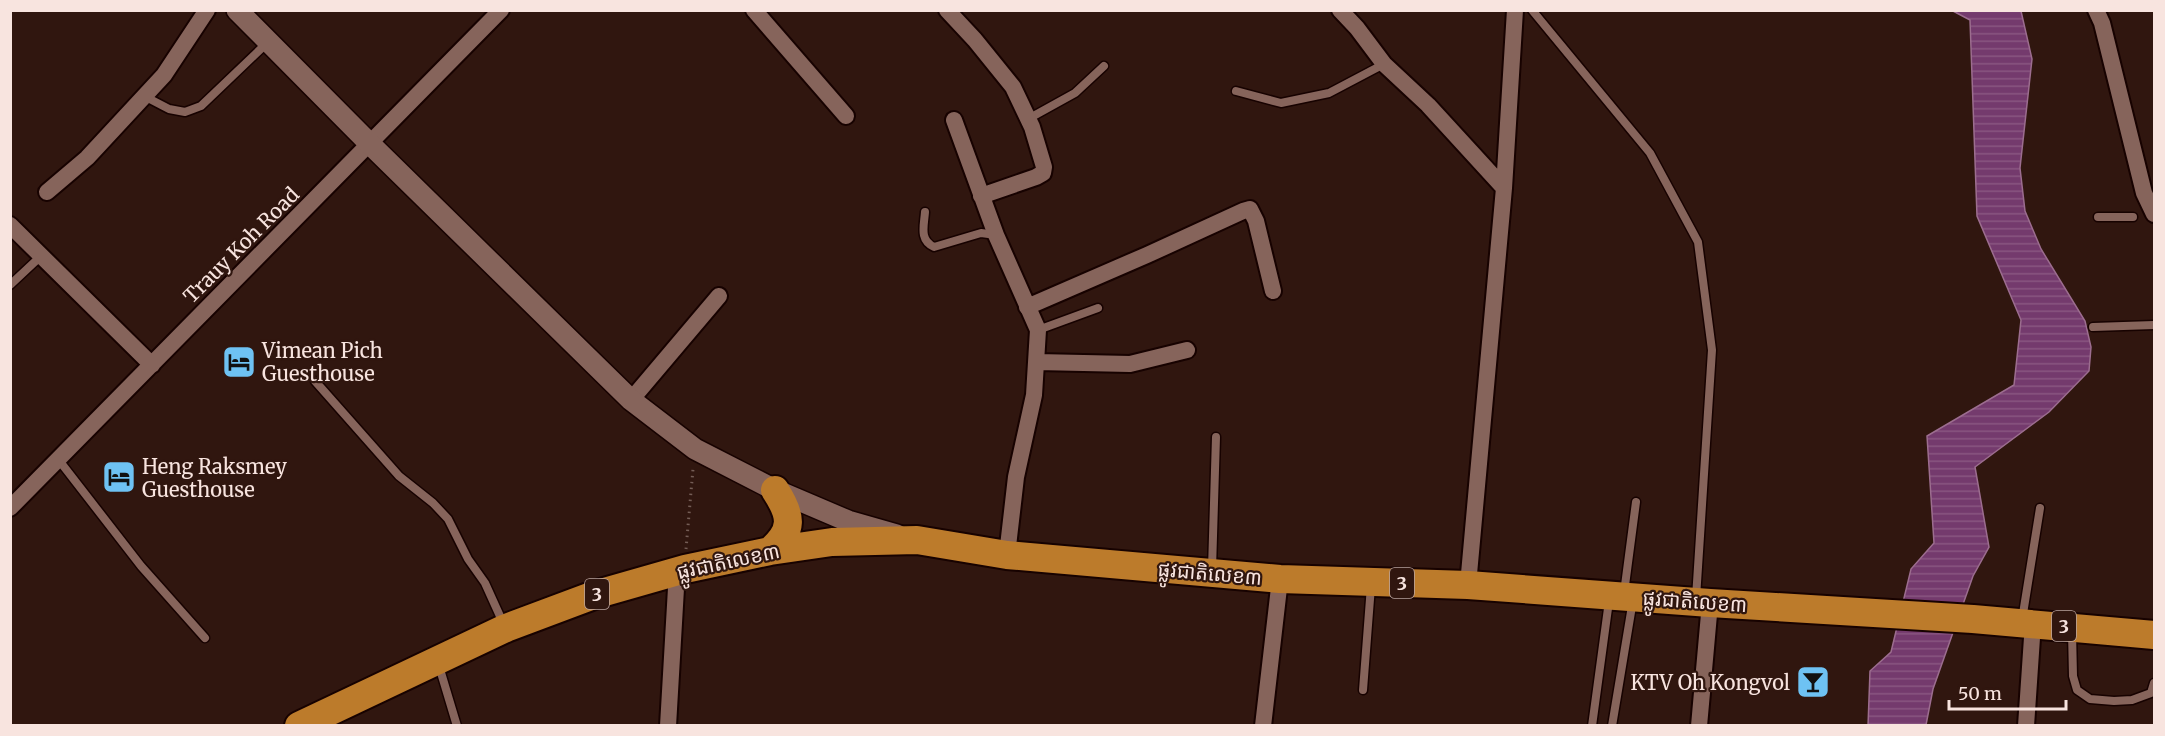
<svg xmlns="http://www.w3.org/2000/svg" width="2165" height="736" font-family="Merriweather,'Noto Sans Khmer',serif">
<defs>
<pattern id="water-rules" width="6" height="5" patternUnits="userSpaceOnUse" patternTransform="scale(1.5)"><rect width="6" height="5" fill="#743a6d"/><path d="M0 2.5h6" fill="none" stroke="#895681"/></pattern>
</defs>
<rect width="100%" height="100%" fill="#30160f"/>
<path fill="url(#water-rules)" stroke="#9c6d8f" stroke-width="1.5" d="M1953 11H2021L2032 59 2020 168 2025 211 2041 249 2085 321 2091 347 2089 371 2049 412 1975 467 1989 547 1973 576 1933 689 1926 725 1868 726 1870 671 1891 652 1911 569 1934 543 1927 436 2014 385 2021 320 1977 216 1970 20Z"/>
<g fill="none" stroke-linecap="round" stroke-linejoin="round">
<defs>
<path id="service" d="M1532 10 1650 153 1698 242 1712 350 1696 598
M1236 91 1281 103 1329 93 1384 64
M144 96 169 109 185 112 201 106 268 42
M1028 119 1075 93 1104 66
M925 212C924 226 919 240 934 247L981 233 996 235
M2098 217H2133
M10 285 41 256
M2093 327 2154 325
M1038 330 1098 308
M315 381 399 476 433 503 448 519 468 559 485 583 504 625
M58 459 141 566 205 638
M1212 569 1216 437
M1624 593 1636 502
M2022 620 2040 508
M2072 632 2073 676 2077 690 2090 699 2114 701 2132 700 2151 693 2154 683
M439 666 457 726
M1363 690 1371 586
M1592 726 1609 601
M1612 726 1633 600"/>
<path id="minor" d="M754 10 846 116
M947 10 975 40 1013 87 1032 127 1044 167 1043 173 1036 177 981 196
M1340 10 1357 28 1384 64 1428 105 1504 188
M2096 10 2102 23 2144 193 2154 214
M954 120 996 235 1038 330 1034 395 1016 477 1007 555
M47 192 87 158 164 75 207 10
M10 225 152 365
M1027 307 1147 255 1243 211 1250 209 1256 221 1273 291
M1037 362 1130 364 1187 350
M631 400 719 296
M10 508 501 10
M1468 585 1504 188 1515 10
M668 726 677 571
M1263 726 1280 579
M1699 726 1710 603
M2026 726 2033 623"/>
<path id="tertiary" d="M237 10 370 144 631 400 695 449 775 490 848 521 897 535"/>
<path id="trunk" d="M770 551C794 530 792 516 775 490
M299 726 506 628 594 595 685 569 770 551 832 542 917 540 1007 555 1280 579 1468 585 1710 603 1973 619 2154 635"/>
</defs>
<use href="#service" stroke="#170200" stroke-width="11"/>
<use href="#minor" stroke="#170200" stroke-width="20"/>
<use href="#tertiary" stroke="#170200" stroke-width="24"/>
<use href="#trunk" stroke="#170200" stroke-width="32"/>
<path stroke="#745d56" stroke-width="3" stroke-dasharray="1.5 4.5" stroke-linecap="butt" d="M686 549 693 469"/>
<use href="#service" stroke="#86645b" stroke-width="8"/>
<use href="#minor" stroke="#86645b" stroke-width="16"/>
<use href="#tertiary" stroke="#86645b" stroke-width="21"/>
<use href="#trunk" stroke="#bc7b2b" stroke-width="28"/>
</g>
<defs>
<symbol id="hotel-square" viewBox="-11 -11 22 22"><rect x="-9" y="-9" width="18" height="18" rx="4" fill="#6ec2f3" stroke="#30160f"/><path d="M-6-4.5h1.5V1H6V5H4.5V3h-9V5H-6ZM-4 0a1.8 1.8 0 1 1 3.6 0ZM.5 0V-2.5h3Q6-2.5 6 0Z" fill="#111"/></symbol>
<symbol id="bar-square" viewBox="-11 -11 22 22"><rect x="-9" y="-9" width="18" height="18" rx="4" fill="#6ec2f3" stroke="#30160f"/><path d="M-6-5H6L.8 .8V4.5H3.5V6h-7V4.5H-.8V.8Z" fill="#111"/></symbol>
</defs>
<g fill-rule="evenodd">
<use href="#hotel-square" x="220" y="343" width="38" height="38"/>
<use href="#hotel-square" x="100" y="458" width="38" height="38"/>
<use href="#bar-square" x="1794" y="663" width="38" height="38"/>
</g>
<g text-anchor="middle" dominant-baseline="central" stroke-width="4.5" stroke-linejoin="round" paint-order="stroke">
<g fill="#30160f" stroke="#bca6a1" stroke-width="1.5">
<rect x="1390" y="568" width="24" height="30" rx="4.5"/>
<rect x="585" y="579" width="24" height="30" rx="4.5"/>
<rect x="2052" y="611" width="24" height="30" rx="4.5"/>
</g>
<g font-size="18" font-weight="bold" fill="#f8e4df">
<text x="1402" y="583">3</text>
<text x="597" y="594">3</text>
<text x="2064" y="626">3</text>
</g>
<g font-size="20" fill="#f8e4df" stroke="#30160f">
<text transform="translate(241 245) rotate(-45)">Trauy Koh Road</text>
<text transform="translate(728 561) rotate(-12)">ផ្លូវជាតិលេខ៣</text>
<text transform="translate(1210 573) rotate(5)">ផ្លូវជាតិលេខ៣</text>
<text transform="translate(1695 601) rotate(4)">ផ្លូវជាតិលេខ៣</text>
</g>
<g font-size="20" fill="#f8e4df" stroke="#30160f" text-anchor="start">
<text x="262" y="350">Vimean Pich<tspan x="262" dy="23">Guesthouse</tspan></text>
<text x="142" y="466">Heng Raksmey<tspan x="142" dy="23">Guesthouse</tspan></text>
<text x="1790" y="682" text-anchor="end">KTV Oh Kongvol</text>
</g>
</g>
<rect width="2165" height="736" fill="none" stroke="#f8e4df" stroke-width="24"/>
<path d="M1949 700v9h117v-9" fill="none" stroke="#f8e4df" stroke-width="3"/>
<text x="1958" y="700" font-size="18" fill="#f8e4df" stroke="#30160f" stroke-width="4.5" paint-order="stroke">50 m</text>
</svg>
